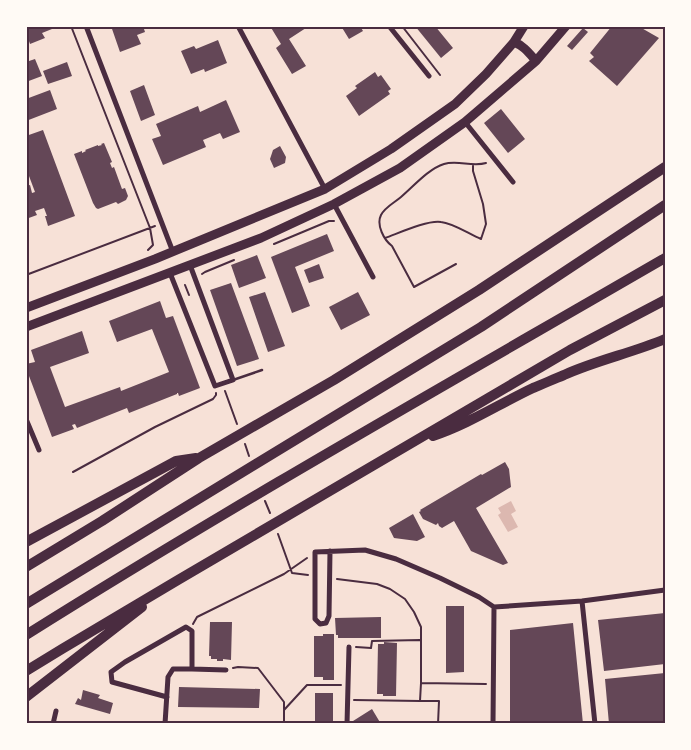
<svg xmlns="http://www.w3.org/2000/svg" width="691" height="750" font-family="Karla,sans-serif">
<rect width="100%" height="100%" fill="#f7e1d7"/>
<path fill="#dcb8b0" d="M511 501 516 511 511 514 518 527 508 532 498 515 501 513 498 508Z"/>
<path fill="#644757" d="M26 26H51L52 29 42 33 45 38 30 44 28 38 26 39Z
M111 26H143L145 32 137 35 141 44 120 52Z
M270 26H309L289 39 306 66 292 74 276 48 281 44Z
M341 26H360L363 31 349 39Z
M415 26H435L453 48 441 58Z
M612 26H638L659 38 617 86 589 61 594 57 590 53Z
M583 28 588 32 572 50 567 46Z
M218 40 227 63 205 72 204 69 191 74 181 51 194 46 196 49Z
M35 59 42 76 26 82V62Z
M67 62 72 76 48 84 43 71Z
M375 72 378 77 381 75 391 89 388 91 390 94 359 116 346 96 357 88 355 86Z
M144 85 155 115 141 121 130 91Z
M50 90 57 109 26 121V99Z
M226 100 240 132 223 139 220 133 203 140 206 147 163 165 152 139 161 136 156 124 198 106 200 112Z
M501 109 525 139 508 153 484 123Z
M43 130 75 216 48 226 45 216H47L44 208 35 211 37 215 26 219V186L30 185 32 193 35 192 26 168V136Z
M104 143 112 162 110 163 112 168 114 167 122 189 125 188 128 196 126 200 118 204 116 202 98 209 96 208 93 203 74 154 82 151V153L86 151 85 150 98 145V146L102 145 101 144Z
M280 146 286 157 285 163 274 168 270 159 273 150Z
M327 234 334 251 295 267 310 306 292 313 271 257Z
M257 255 266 278 239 288 231 265Z
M319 264 324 278 309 283 304 270Z
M231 283 259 359 237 366 210 290Z
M265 292 285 346 268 352 249 297Z
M358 292 370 315 341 330 329 307Z
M160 301 166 318 173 316 200 388 179 396 178 393H177V394L129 413 127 408 77 428 75 424 72 425 74 429 52 437 26 368V364L35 362 31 350 82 331 89 353 50 367 65 407 120 387 121 391 169 372 152 329 117 342 109 321Z
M505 462 509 469 511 487 476 508 508 563 503 565 471 551 454 521 442 528 439 526 438 523 436 525 423 519 419 512 421 511 420 510 481 474 482 475Z
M413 514 425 537 417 541 394 538 389 528Z
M446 606H464V672L446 673Z
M665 613V664L604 671 598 620Z
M381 617V638H338V635H336L335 618Z
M210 622H232L231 660 223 659V661H217V659H211V656H209Z
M573 623 583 724H510V630Z
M323 634H334V680H323V677H314V636H323Z
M384 642 397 643 396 696H383V694H377L378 644H384Z
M665 673V724H609L605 679Z
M179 687 260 689 259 708 178 707Z
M83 690 100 695 98 698 113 703 110 714 75 704 78 698 81 700Z
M315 693H333V724H315Z
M372 709 381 724H355L353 721Z"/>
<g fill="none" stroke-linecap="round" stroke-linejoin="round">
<path stroke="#4a2c40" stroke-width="2" d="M71 26 150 228 153 245 148 250
M402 26 440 75
M385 238C399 233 427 220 441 222 453 223 469 234 481 239L486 224 483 204 473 171V165
M274 244 329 221H334
M456 264 414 287 392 246C384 240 376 225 381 215 385 207 394 203 401 197 413 187 428 169 444 164 457 160 473 167 486 163
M202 274 205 272 234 260
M26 275 155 226
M185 285 189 295
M225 391 237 424
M245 444 249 456
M73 472 155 427 213 399 216 395V393
M265 501 270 513
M278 534 292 573 308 575
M337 579 377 584 390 589 405 599 414 612 421 627V683L420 701H439L438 724
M193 624 197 617 284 574 307 558
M356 647 371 648 372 641 420 640
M233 668 238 667 258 668 284 702V709
M421 683 486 684
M354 700 420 701
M284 724V710L307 685H341"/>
<path stroke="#4a2c40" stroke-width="2.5" d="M233 380 262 370"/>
<path stroke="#4a2c40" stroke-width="5" d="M86 26 173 252
M238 26 325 189
M389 26 429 76
M465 122 513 182
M334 204 373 277
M170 273 215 386 233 380 190 265
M26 419 39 450
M330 551 329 616 326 623 320 624 315 619V552L365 550 396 559 440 578 479 597 494 607 582 601 665 590
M582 601 595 724
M192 669 226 670
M53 724 56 711
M165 724 168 677 173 669H192V631L186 627 125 662 111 672 112 682 167 697
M347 724 349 647
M493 724 494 607"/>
<path stroke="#4a2c40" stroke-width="9" d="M514 42C524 46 529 53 536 61
M26 308 155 259 325 189 391 149 455 104 486 74 514 42 524 26
M26 327 261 238 334 204 400 168 465 122 536 61 566 26"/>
<path stroke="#4a2c40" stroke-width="10" d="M433 436C469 424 499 404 533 388 543 384 554 379 564 375 597 360 632 353 665 339
M26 542 176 461 196 458
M26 567 102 521 199 458 334 380 479 290 665 167
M26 604 481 327 665 205
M26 635C236 503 451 382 665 258
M26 671 62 649 178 580 570 350 665 300
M26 697 142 607"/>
</g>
<rect width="691" height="750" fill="none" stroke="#fffaf5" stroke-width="55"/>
<rect x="28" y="28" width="636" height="694" fill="none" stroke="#4a2c40" stroke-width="2"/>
</svg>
